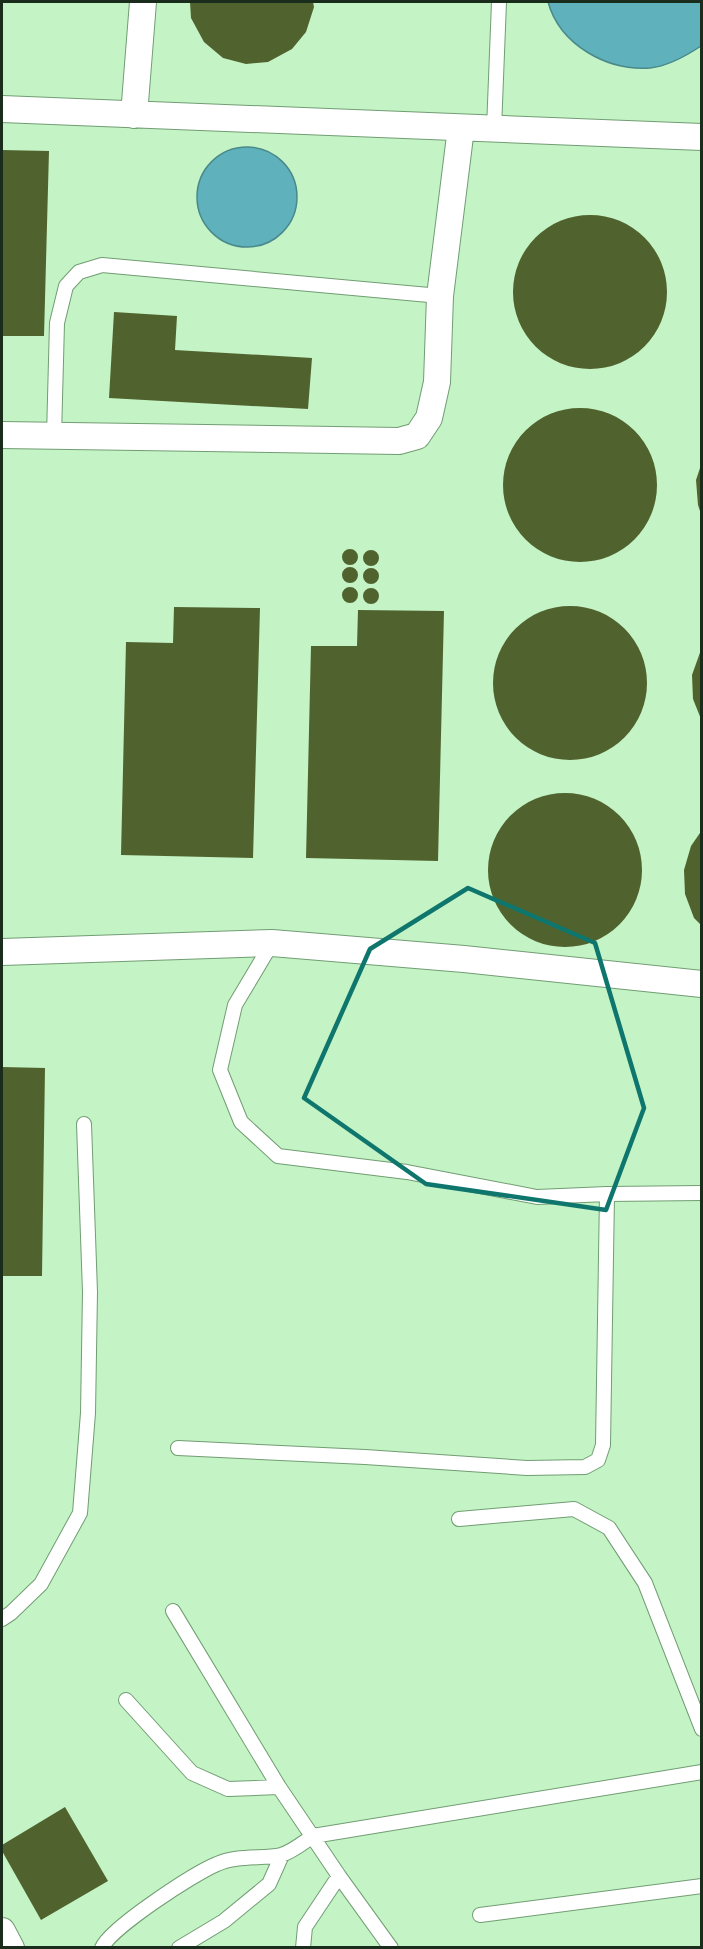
<svg xmlns="http://www.w3.org/2000/svg" width="703" height="1949" font-family="Cabin,sans-serif">
<rect width="100%" height="100%" fill="#c4f3c5"/>
<path fill="#5fb1bb" stroke="#4a898b" stroke-width="1.5" d="M548 2H701V46C686 56 669 66 650 68 607 71 560 45 548 2Z
M197 197a50 50 0 1 1 100 0a50 50 0 1 1-100 0Z"/>
<path fill="#50632e" d="M190 2H313L314 7 306 32 292 49 268 62 246 64 223 58 204 42 191 18Z
M2 150 49 151 44 336H2Z
M513 292a77 77 0 1 1 154 0a77 77 0 1 1-154 0Z
M114 312 177 316 175 350 312 358 308 409 109 398Z
M503 485a77 77 0 1 1 154 0a77 77 0 1 1-154 0Z
M701 465H702L701 514 698 505 696 480Z
M342 557a8 8 0 1 1 16 0a8 8 0 1 1-16 0Z
M363 558a8 8 0 1 1 16 0a8 8 0 1 1-16 0Z
M342 575a8 8 0 1 1 16 0a8 8 0 1 1-16 0Z
M363 576a8 8 0 1 1 16 0a8 8 0 1 1-16 0Z
M342 595a8 8 0 1 1 16 0a8 8 0 1 1-16 0Z
M363 596a8 8 0 1 1 16 0a8 8 0 1 1-16 0Z
M493 683a77 77 0 1 1 154 0a77 77 0 1 1-154 0Z
M174 607 260 608 253 858 121 855 126 642 173 643Z
M358 610 444 611 438 861 306 858 311 646H357Z
M702 647V719H701L693 699 692 675Z
M488 870a77 77 0 1 1 154 0a77 77 0 1 1-154 0Z
M702 830V926L694 918 685 894 684 870 691 846Z
M2 1067 45 1068 42 1276H2Z
M65 1807 108 1881 41 1920 2 1851V1845Z"/>
<g fill="none" stroke-linecap="round" stroke-linejoin="round">
<defs>
<path id="lane" d="M494 129 499 2
M54 436 57 323 66 286 79 272 102 265 440 296
M607 1194 702 1193
M178 1448 365 1457 527 1468 585 1467 598 1460 603 1445 607 1194 537 1197 407 1172 278 1156 241 1122 220 1070 235 1005 272 943
M459 1519 574 1509 609 1528 645 1583 702 1729
M173 1611 279 1787 339 1876 391 1948
M2 1619 11 1613 41 1584 80 1513 88 1413 90 1292 84 1124
M126 1700 192 1773 228 1789 279 1787
M480 1915 702 1886
M102 1948C110 1928 195 1873 217 1864 237 1855 262 1859 281 1855 292 1852 304 1842 313 1836L702 1772
M179 1948 224 1921 269 1884 282 1855
M303 1948 305 1927 339 1876"/>
<path id="street" d="M2 109 702 137
M134 115 143 2
M2 435 399 441 417 436 429 418 437 382 440 296 461 128
M2 952 272 943 464 959 702 984
M2 1931 11 1948"/>
</defs>
<use href="#lane" stroke="#719d73" stroke-width="16"/>
<use href="#street" stroke="#719d73" stroke-width="28"/>
<use href="#lane" stroke="#fff" stroke-width="14"/>
<use href="#street" stroke="#fff" stroke-width="26"/>
</g>
<path fill="none" stroke="#0f766e" stroke-width="4.5" stroke-linejoin="round" d="M468 888 595 943 644 1108 606 1210 426 1184 304 1098 370 949Z"/>
<rect width="703" height="1949" fill="none" stroke="#1a2c1b" stroke-width="6"/>
</svg>
